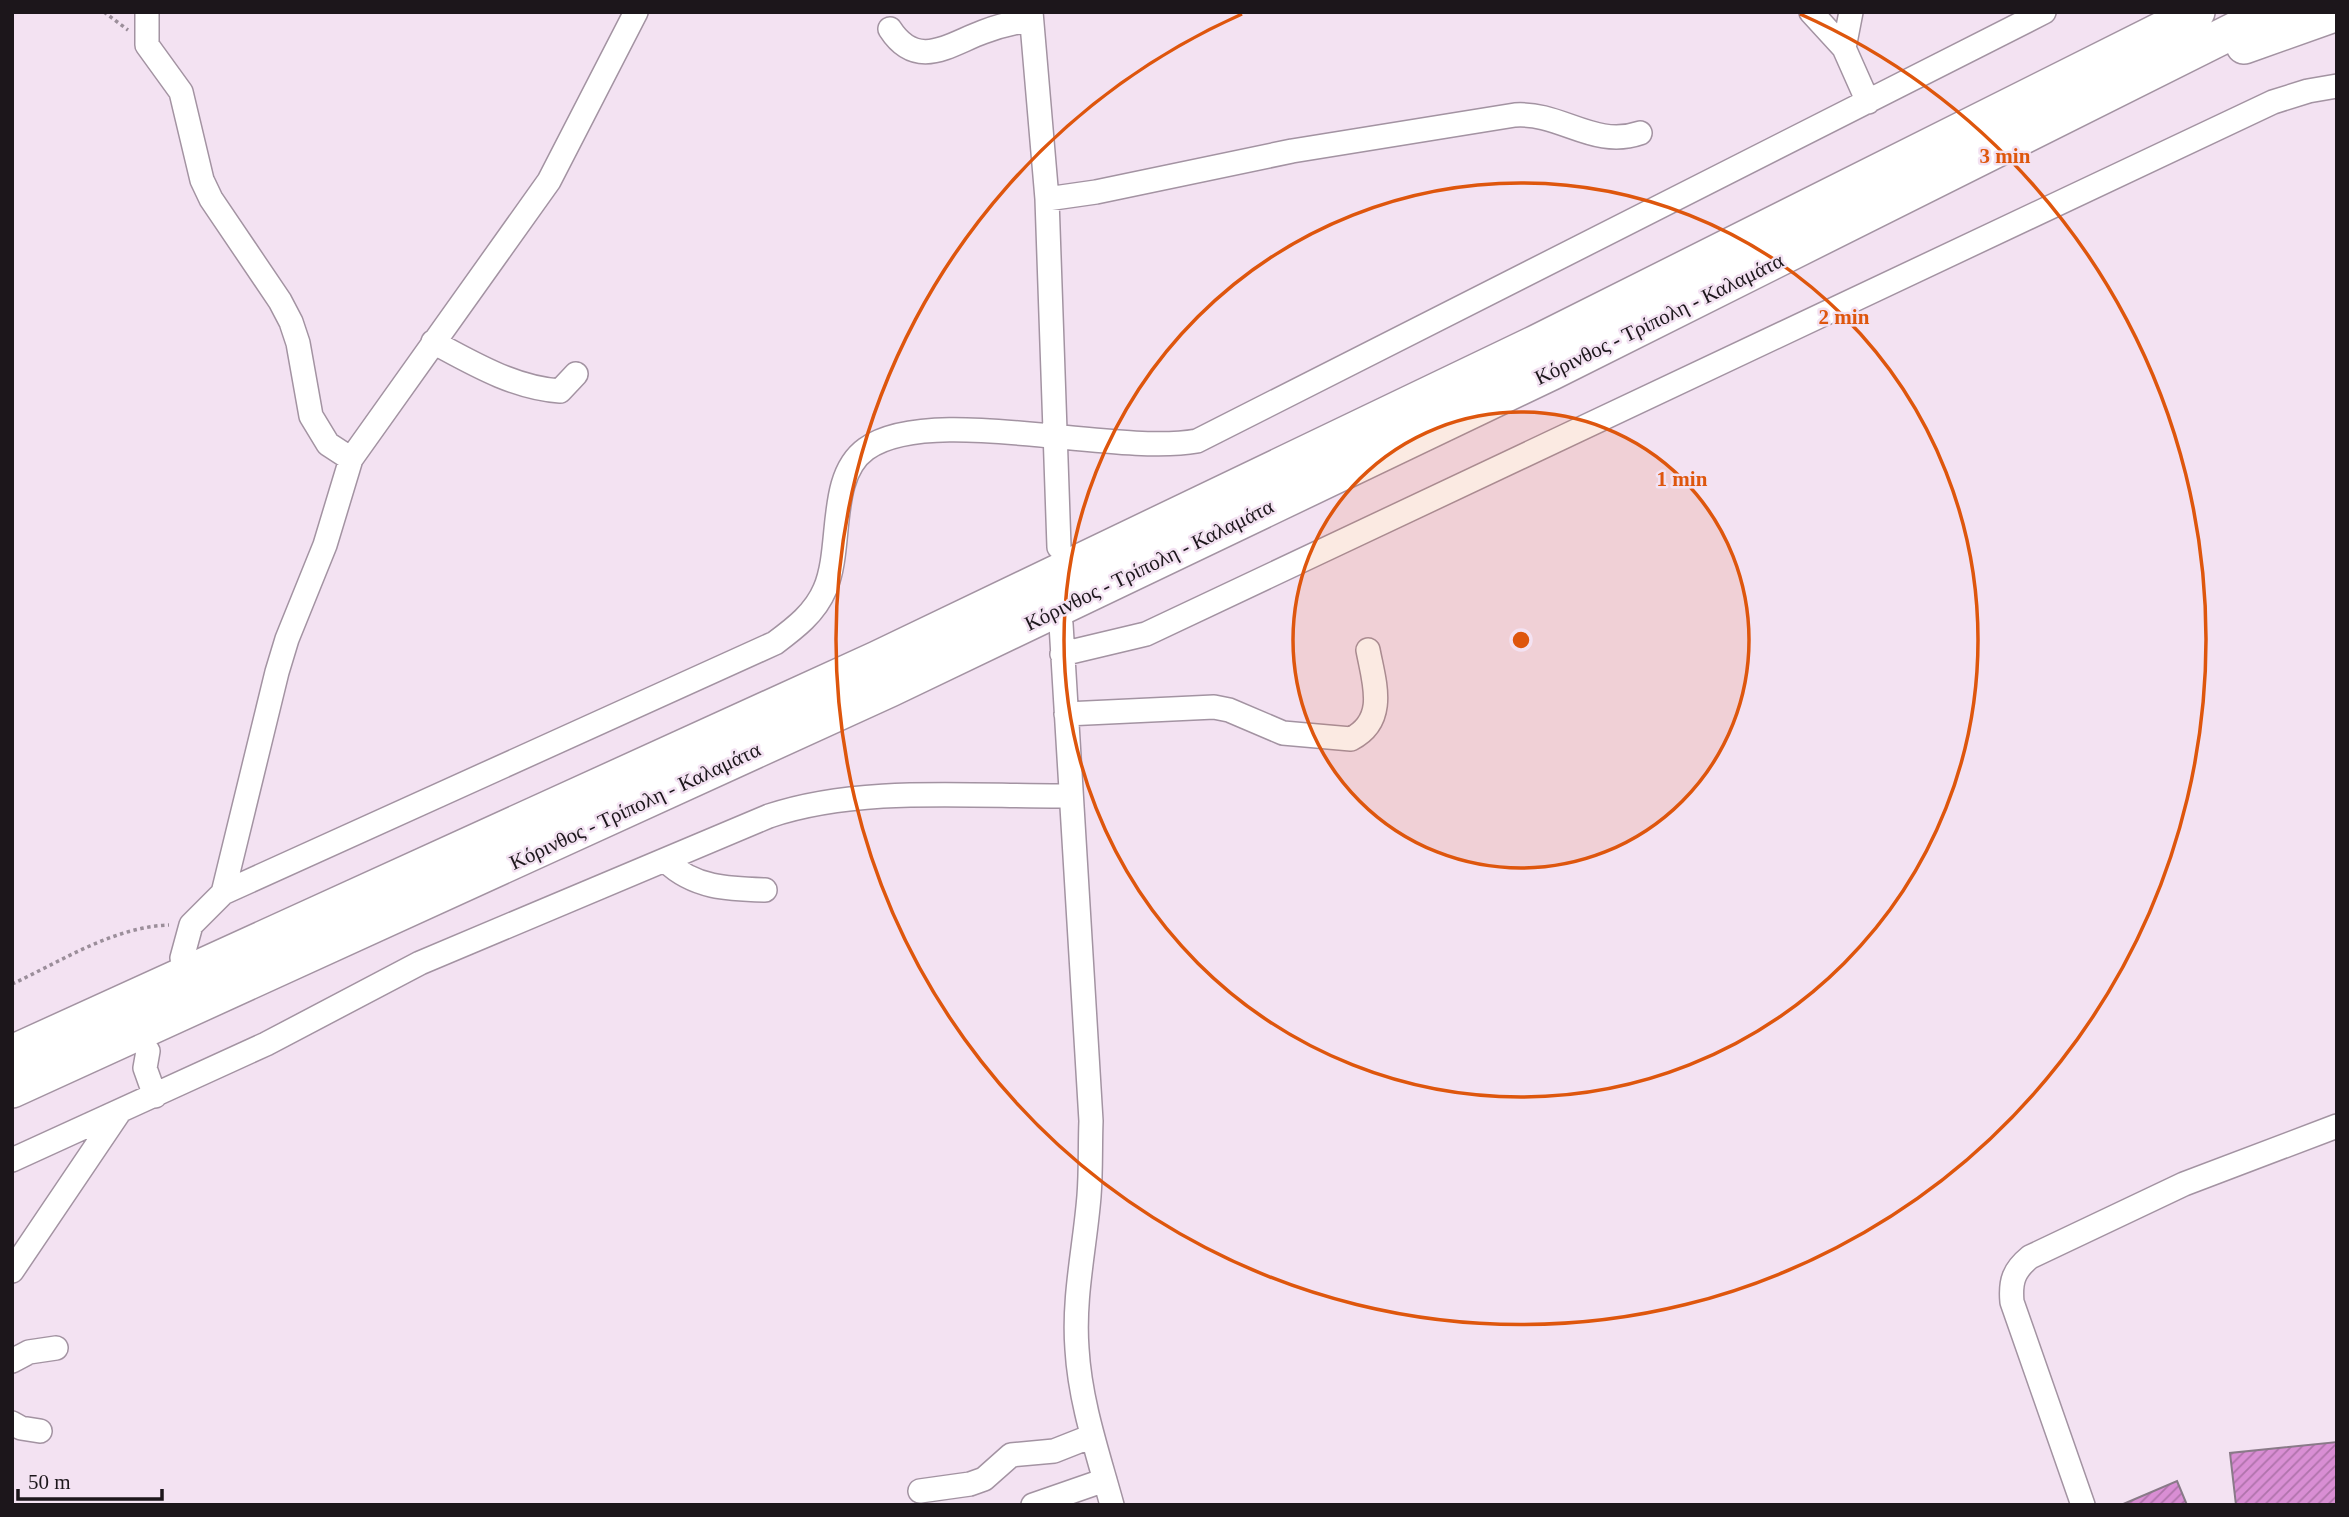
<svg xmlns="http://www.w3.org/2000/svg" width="2349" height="1517" font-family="'Times New Roman',serif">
<defs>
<pattern id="building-hatch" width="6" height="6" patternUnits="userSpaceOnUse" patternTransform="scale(1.75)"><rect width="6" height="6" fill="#d98ed4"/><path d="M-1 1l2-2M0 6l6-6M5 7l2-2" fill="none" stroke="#af73ab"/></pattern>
</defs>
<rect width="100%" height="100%" fill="#f3e2f2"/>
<path fill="url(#building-hatch)" stroke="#897a88" stroke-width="2" d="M2337 1442V1505H2236L2230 1453Z
M2177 1481 2187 1505H2121Z"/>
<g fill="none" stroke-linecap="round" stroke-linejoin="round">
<defs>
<path id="minor" d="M147 12V45L181 92 202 180 211 199 280 301 291 322 298 343 311 416 328 444 351 459
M1031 12 1047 199 1059 547
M1811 12 1844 48 1868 102
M890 29C917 71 950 44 983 32 999 26 1015 22 1031 20
M1844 48 1851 12
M1047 199 1096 192 1292 151 1515 115C1561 112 1594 149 1640 133
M433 342C472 363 514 388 560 391L576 374
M1061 624 1091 1121C1090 1146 1091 1171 1089 1196 1085 1247 1073 1297 1077 1349 1080 1402 1098 1454 1112 1505
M1062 654 1146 634 2273 102 2308 91 2337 86
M1066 714 1214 707 1229 710 1283 733 1351 739C1388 720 1374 682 1368 650
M666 861C694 888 728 889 765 890
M223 893 775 643C795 628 815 613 825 589 843 547 827 477 866 449 930 403 1112 456 1197 441L2044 12
M182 958 191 925 223 893 277 672 287 639 325 545 351 459 549 181 636 12
M148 1051 145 1068 155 1096
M12 1160 266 1044 420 963 769 816C861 785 974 797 1071 796
M12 1271 118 1114
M12 1361 29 1352 56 1348
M12 1423 21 1428 40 1431
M920 1491 970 1484 984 1479 1011 1455 1054 1451 1092 1436
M1033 1505 1105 1480
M2083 1505 2012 1302C2010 1281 2014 1270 2030 1257L2184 1184 2337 1126"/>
<path id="highway" d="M2244 46 2337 13
M12 1053 877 659 1538 342 2197 12
M12 1090 890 689 1552 372 2271 12"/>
</defs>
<use href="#minor" stroke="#a393a2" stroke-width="26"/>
<use href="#highway" stroke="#a393a2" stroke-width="38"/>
<path stroke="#9b8e9a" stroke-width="3.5" stroke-dasharray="3.5 3.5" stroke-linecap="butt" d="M104 12 128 30
M12 984C62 961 113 927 169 925"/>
<use href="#minor" stroke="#fff" stroke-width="23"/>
<use href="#highway" stroke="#fff" stroke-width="35"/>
</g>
<circle cx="1521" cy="640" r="228" fill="#de560d" fill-opacity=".12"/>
<g fill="none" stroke="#de560d" stroke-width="3.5">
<circle cx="1521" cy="640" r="228"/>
<circle cx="1521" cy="640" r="457"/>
<path d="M1800 14A685 685 0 1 1 1242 14"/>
</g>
<g text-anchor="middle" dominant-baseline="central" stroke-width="5" stroke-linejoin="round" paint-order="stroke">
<g font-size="21" fill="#1c161b" stroke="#f3e2f2">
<text transform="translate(1659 319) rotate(-26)">Κόρινθος - Τρίπολη - Καλαμάτα</text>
<text transform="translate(1149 565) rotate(-26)">Κόρινθος - Τρίπολη - Καλαμάτα</text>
<text transform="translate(635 806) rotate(-25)">Κόρινθος - Τρίπολη - Καλαμάτα</text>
</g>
</g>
<circle cx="1521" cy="640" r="10" fill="#de560d" stroke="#f3e2f2" stroke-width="3.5"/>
<g font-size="21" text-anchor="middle" font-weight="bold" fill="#de560d" stroke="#f3e2f2" stroke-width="5" stroke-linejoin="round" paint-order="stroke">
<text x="2005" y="163">3 min</text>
<text x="1844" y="324">2 min</text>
<text x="1682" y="486">1 min</text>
</g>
<rect width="2349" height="1517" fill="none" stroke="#1c161b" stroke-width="28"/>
<path d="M18 1489v10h144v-10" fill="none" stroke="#1c161b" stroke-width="3.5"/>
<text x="28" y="1489" font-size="21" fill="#1c161b" stroke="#f3e2f2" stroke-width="5" paint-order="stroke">50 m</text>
</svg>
